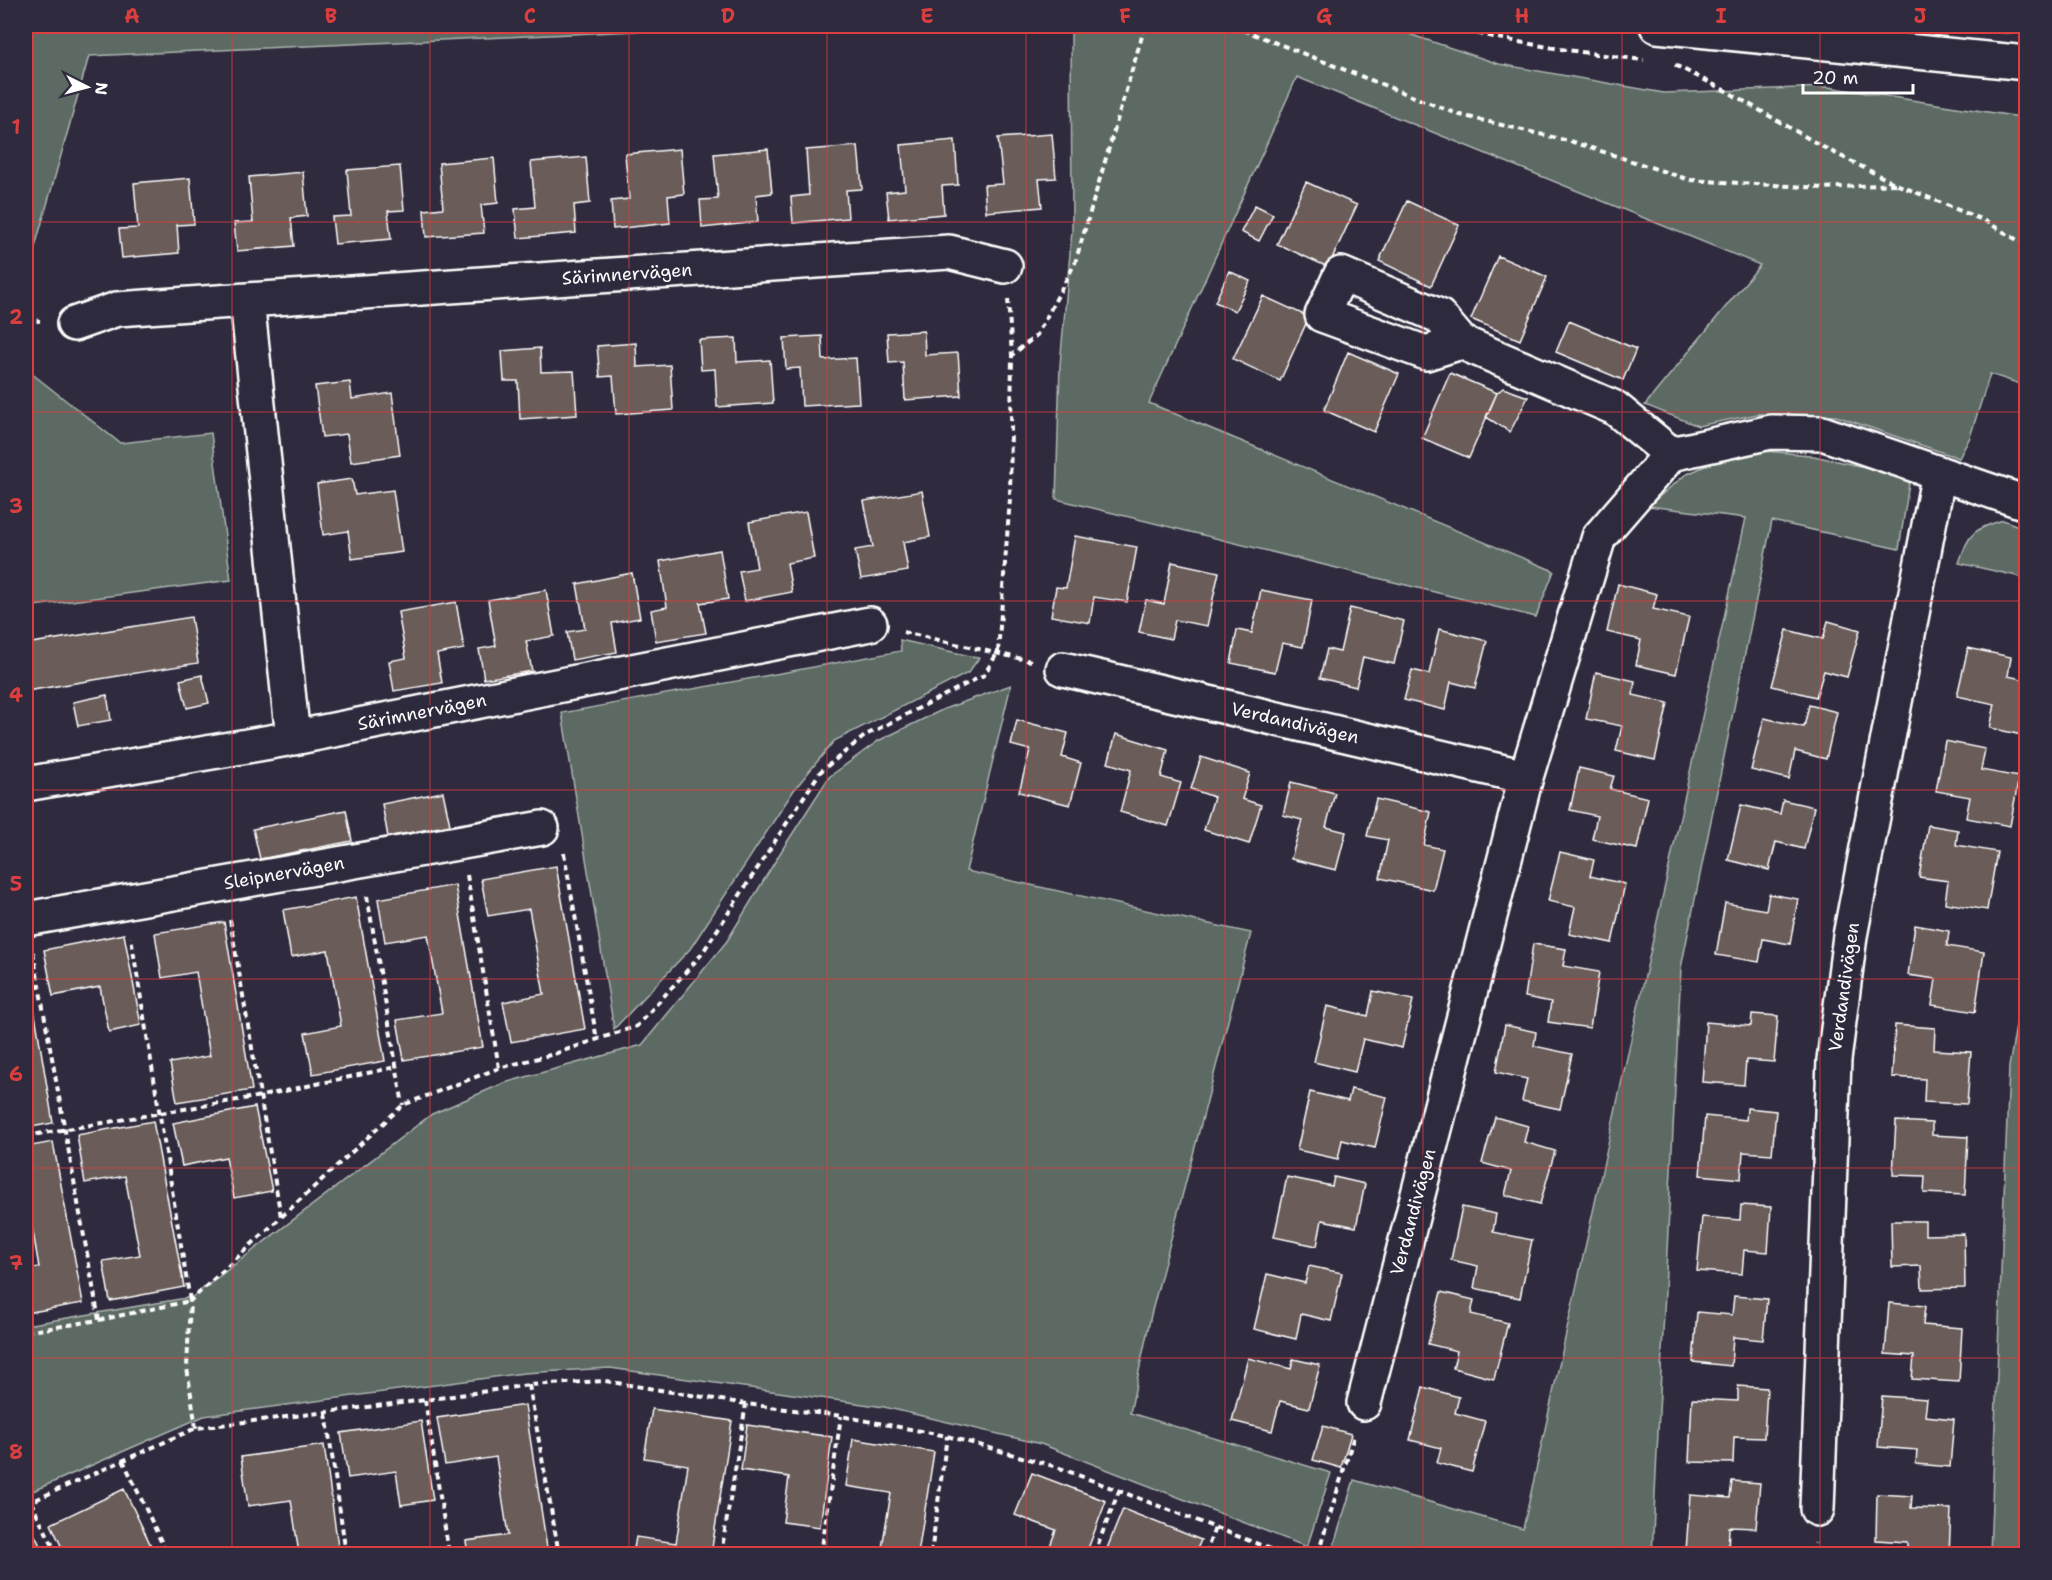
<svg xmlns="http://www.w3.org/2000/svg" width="2052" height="1580" font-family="'Shantell Sans',sans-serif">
<rect width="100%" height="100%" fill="#2f2a3d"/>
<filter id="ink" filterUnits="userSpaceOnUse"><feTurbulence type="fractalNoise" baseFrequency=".0167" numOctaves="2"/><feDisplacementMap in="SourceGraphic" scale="12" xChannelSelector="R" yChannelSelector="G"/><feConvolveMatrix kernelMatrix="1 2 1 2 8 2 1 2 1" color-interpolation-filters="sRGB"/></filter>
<g filter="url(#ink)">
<path fill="#5b6b63" stroke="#adb5b1" stroke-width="1.5" d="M26 26H745L89 56 26 279Z
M1071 26H1385L1499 64 1664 93 1828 87 2026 118V386L1990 374 1970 437 1959 458 1836 416 1758 414 1698 426 1645 405 1760 265 1297 77 1149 403 1554 571 1536 617 1056 499 1060 365 1072 231Z
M1930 26H2026V32L2005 33Z
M26 369 120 443 211 433 231 580 26 607Z
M1743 449 1809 455 1910 477 1899 549 1772 521 1681 968 1652 1554H1331L1354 1480 1523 1529 1746 518 1648 506 1685 475Z
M2003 520 2026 529V578L1959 563C1970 531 1973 530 2003 520Z
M900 640 979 658 968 673 834 741 794 790 690 949 614 1029 562 713 901 651Z
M1011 685 966 871 1251 933 1151 1315 1130 1413 1331 1473 1307 1547 1041 1444 884 1407 610 1368 524 1373 204 1416 26 1494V1325L192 1297 432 1114 504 1083 642 1045 727 941 782 850 829 777 878 741 944 709Z
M2026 967V1554H1990L2009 1067Z"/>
<path fill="#6b5b59" stroke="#fff" stroke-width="1.5" d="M1052 134 1056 178 1039 179 1042 207 986 212 984 185 1003 184 998 138Z
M955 140 958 185 942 186 944 214 889 219 886 192 905 190 901 145Z
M858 146 862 189 846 190 848 218 793 223 791 197 809 195 806 150Z
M680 149 684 194 668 196 670 223 613 229 611 201 629 199 625 154Z
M768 149 772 193 756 195 758 222 702 228 700 200 718 199 714 154Z
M586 157 590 203 574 205 576 233 518 238 515 209 535 207 531 162Z
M494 158 498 203 481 205 484 233 426 237 424 210 443 208 439 163Z
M400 166 404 210 388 211 391 239 335 244 332 217 351 216 347 170Z
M303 172 307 216 291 218 294 246 237 251 234 223 253 222 249 177Z
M190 178 194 224 177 225 179 253 122 258 119 229 138 228 134 183Z
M1306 182 1357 205 1328 267 1277 244Z
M1407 201 1459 225 1431 286 1379 261Z
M1255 205 1273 214 1259 241 1241 232Z
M1498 256 1547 277 1520 340 1471 319Z
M1229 271 1250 281 1235 311 1215 302Z
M1263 296 1309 317 1280 381 1233 359Z
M1569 321 1636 349 1623 380 1556 352Z
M924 331 925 355 958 353 961 396 905 400 903 362 889 363 887 333Z
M822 336 823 360 856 358 859 403 802 406 800 368 786 369 784 338Z
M736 338 737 362 770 360 773 403 717 407 715 369 701 370 699 340Z
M636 343 637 367 670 365 673 410 616 414 613 376 600 377 597 346Z
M540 348 541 372 574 371 577 415 520 419 518 381H504L502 351Z
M1348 352 1399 374 1374 432 1324 410Z
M1450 373 1497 393 1469 458 1422 438Z
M350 382 352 399 392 393 400 455 351 462 347 434 322 437 315 386Z
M1503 388 1528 397 1510 432 1486 417 1497 393Z
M352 479 355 495 393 490 402 552 352 559 348 531 323 535 317 484Z
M922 491 930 537 903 542 908 571 861 579 855 550 873 547 864 501Z
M806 512 814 558 787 563 792 592 745 601 739 571 757 568 749 522Z
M1075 536 1137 547 1127 602 1094 597 1090 623 1051 616 1056 587 1066 588Z
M720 550 728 599 700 603 706 633 656 641 651 610 667 607 660 561Z
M1172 562 1219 572 1207 626 1175 620 1171 639 1139 632 1146 600 1164 604Z
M632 573 640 618 612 623 617 652 572 660 567 632 585 629 577 584Z
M1618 584 1657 594 1653 609 1689 617 1676 674 1636 665 1641 640 1607 632Z
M546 590 554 636 526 641 532 671 484 679 479 649 496 646 488 600Z
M1261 590 1312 600 1303 647 1282 643 1275 672 1231 663 1237 630 1252 633Z
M456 602 464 649 437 654 442 683 394 691 389 661 406 658 398 612Z
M1350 608 1404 621 1394 664 1363 657 1356 687 1320 678 1327 649 1340 652Z
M191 617 198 663 26 691V644Z
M1828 621 1860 630 1847 677 1824 671 1816 697 1772 686 1787 630 1823 639Z
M1439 629 1487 641 1475 688 1451 682 1445 710 1404 700 1412 670 1429 674Z
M1968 648 2011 657 2008 676 2026 680V736L1990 728 1995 704 1957 696Z
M1596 672 1635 681 1633 695 1668 703 1655 760 1616 751 1622 726 1586 719Z
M202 675 209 703 187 708 180 680Z
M107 695 111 720 78 726 73 702Z
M1809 705 1837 712 1826 759 1795 751 1789 779 1751 770 1764 718 1804 727Z
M1017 720 1068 733 1062 757 1081 763 1070 805 1019 792 1030 750 1011 745Z
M1116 734 1168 750 1161 777 1181 783 1168 826 1120 812 1131 770 1108 763Z
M1945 741 1985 749 1981 770 2019 777 2010 826 1966 818 1970 797 1936 791Z
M1201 757 1250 773 1242 799 1261 805 1249 844 1204 830 1214 797 1191 789Z
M1579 768 1614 776 1610 789 1648 798 1637 849 1592 839 1597 816 1570 810Z
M1291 782 1335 793 1326 827 1346 832 1336 870 1291 859 1302 820 1283 815Z
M443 792 450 825 388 837 382 804Z
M1376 799 1431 812 1424 845 1443 849 1433 890 1380 878 1388 840 1367 836Z
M1783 800 1814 807 1804 849 1776 842 1769 870 1728 860 1741 805 1780 814Z
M346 810 352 841 260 859 253 829Z
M1928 825 1958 830 1956 845 1997 852 1987 910 1945 903 1948 881 1919 877Z
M1560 852 1594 860 1590 876 1625 884 1612 943 1569 934 1575 907 1548 901Z
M556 866 585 1029 511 1042 503 1002 544 994 529 909 488 916 481 879Z
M455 885 483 1047 404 1060 397 1020 442 1013 428 935 385 942 378 899Z
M1769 894 1798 899 1790 944 1763 939 1759 962 1716 955 1725 903 1766 910Z
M356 897 385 1061 313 1074 305 1033 341 1026 328 950 291 957 283 910Z
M224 922 252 1090 177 1102 170 1063 210 1056 196 972 162 978 155 933Z
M1915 925 1949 931 1947 946 1984 952 1975 1012 1932 1005 1936 979 1908 975Z
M124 934 141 1025 109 1032 100 987 53 996 44 950Z
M1533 944 1566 949 1563 966 1599 972 1590 1028 1548 1022 1551 1002 1525 997Z
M26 960 53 1123 26 1128Z
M1373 991 1413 1000 1402 1048 1363 1039 1355 1072 1314 1062 1327 1006 1368 1016Z
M1752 1014 1778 1016 1774 1062 1746 1060 1744 1085 1702 1082 1706 1022 1751 1026Z
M1505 1025 1536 1032 1534 1046 1572 1054 1560 1109 1522 1101 1527 1079 1496 1072Z
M1895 1025 1935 1028 1934 1050 1971 1052 1967 1104 1924 1102 1925 1079 1892 1077Z
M1351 1089 1387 1097 1375 1148 1342 1140 1338 1159 1297 1150 1310 1092 1348 1101Z
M255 1107 272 1191 234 1198 226 1157 182 1166 173 1123Z
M1747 1108 1776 1111 1772 1154 1743 1152 1741 1179 1700 1175 1705 1116 1746 1120Z
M1495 1117 1528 1126 1524 1142 1555 1151 1540 1204 1505 1195 1511 1171 1482 1163Z
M153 1121 184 1287 110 1301 103 1261 140 1255 125 1176 85 1183 77 1135Z
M1896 1121 1932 1123V1135L1968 1137 1965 1195 1924 1193 1925 1176 1893 1175Z
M53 1142 83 1303 26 1313V1270L39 1267 26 1191V1147Z
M1287 1177 1332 1186 1334 1177 1365 1184 1356 1227 1322 1220 1317 1246 1274 1237Z
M1741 1205 1771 1207 1768 1252 1744 1250 1742 1274 1697 1271 1702 1217 1740 1220Z
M1462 1207 1496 1214 1493 1232 1532 1240 1520 1298 1474 1288 1478 1266 1451 1260Z
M1891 1221H1925V1235L1964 1234 1965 1288 1922 1289 1921 1266 1892 1267Z
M1309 1266 1342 1273 1331 1321 1301 1314 1296 1339 1254 1329 1267 1274 1305 1283Z
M1441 1292 1474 1300 1471 1314 1508 1323 1494 1379 1453 1368 1457 1351 1428 1344Z
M1734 1296 1767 1299 1763 1340 1733 1337 1731 1366 1693 1362 1697 1312 1732 1315Z
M1889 1303 1925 1306 1923 1325 1962 1328 1959 1382 1912 1379 1914 1356 1885 1354Z
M1248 1358 1291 1369 1293 1359 1320 1365 1309 1408 1280 1401 1272 1431 1232 1421Z
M1738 1386 1767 1388 1764 1438 1734 1437 1733 1463 1689 1462 1692 1399 1738 1401Z
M1423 1387 1459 1397 1455 1413 1485 1421 1472 1472 1437 1463 1441 1448 1410 1440Z
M1882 1396 1927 1399 1925 1416 1954 1419 1950 1467 1916 1464 1917 1450 1878 1447Z
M525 1405 548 1554H468L466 1541 508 1535 496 1457 445 1465 437 1418Z
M652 1409 732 1421 711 1554H633L636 1537 676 1543 688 1465 644 1458Z
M421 1421 433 1500 401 1505 396 1471 348 1478 341 1433Z
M747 1425 832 1437 820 1527 783 1522 789 1477 741 1470Z
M1323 1426 1351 1434 1341 1468 1313 1460Z
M853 1439 934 1452 918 1554H881L891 1493 846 1486Z
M324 1445 339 1554H299L291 1500 248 1506 241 1457Z
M1032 1473 1106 1501 1086 1554H1047L1056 1530 1015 1515Z
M1732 1481 1760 1483 1756 1528 1729 1527 1728 1554 1686 1551 1690 1495 1730 1498Z
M124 1489 155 1554H111L108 1549 97 1554H65L51 1524Z
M1877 1494 1912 1496 1911 1508 1951 1509 1949 1554H1907V1542L1876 1540Z
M1123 1509 1201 1540 1195 1554H1116L1106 1551Z
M34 1533 44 1554H26V1537Z"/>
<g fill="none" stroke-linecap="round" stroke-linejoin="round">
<defs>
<path id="street" d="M74 324 117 309 247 300
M1461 342 1426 353 1322 315 1341 274 1439 316 1461 342 1615 408 1671 454
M1063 669 1526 777
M293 738 247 300 949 252 1005 266
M26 784 293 738 870 624
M26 919 542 828
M1364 1403 1526 777 1599 537 1671 454 1771 432 1822 433 2026 503
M1817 1509 1834 1060 1850 936 1939 473"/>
<path id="secondary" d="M1657 26 2026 63"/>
</defs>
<use href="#street" stroke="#fff" stroke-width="38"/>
<use href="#secondary" stroke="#fff" stroke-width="38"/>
<path stroke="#fff" stroke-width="4" stroke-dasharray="6 4.5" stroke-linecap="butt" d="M1233 26 1460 115 1573 142 1690 180 1822 188 1896 184
M1447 26C1511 43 1577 52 1644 60
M1675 65 1730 93 1823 147 1896 184 1985 221 2026 245
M1008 299 1012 355
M26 320 40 321
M903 632 1031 661
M564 853 597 1040
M467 875 499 1068
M367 896 403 1105
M230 920 281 1217
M33 952 99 1320
M26 1136 261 1096 396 1067
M26 1332 99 1320 190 1301 131 937
M529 1385 559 1554
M425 1400 449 1554
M326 1413 346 1554
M196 1428 187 1368 190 1301 403 1105 499 1068 554 1054 637 1026 701 955 820 772 866 735 984 675 998 652 1010 499 1012 355 1037 335 1075 263 1145 26
M123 1460 167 1554
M31 1502 57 1554
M26 1504 196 1428 425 1400 529 1385 605 1381 746 1404 841 1416 947 1436 1057 1467 1284 1554
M721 1554 746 1404
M821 1554 841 1416
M931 1554 947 1436
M1094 1554 1119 1491
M1205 1554 1215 1528
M1318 1554 1354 1436
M1814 1554 1815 1543"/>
<use href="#street" stroke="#2f2a3d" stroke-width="33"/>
<use href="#secondary" stroke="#2f2a3d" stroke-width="33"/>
</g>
</g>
<path fill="none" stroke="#da3e3e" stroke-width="1.5" stroke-opacity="0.55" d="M232 26V1554M430 26V1554M629 26V1554M827 26V1554M1026 26V1554M1225 26V1554M1423 26V1554M1622 26V1554M1820 26V1554M26 222H2026M26 412H2026M26 601H2026M26 790H2026M26 979H2026M26 1168H2026M26 1358H2026"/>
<g text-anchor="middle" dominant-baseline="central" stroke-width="5" stroke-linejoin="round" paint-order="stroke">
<g font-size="18" fill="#fff" stroke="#2f2a3d">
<text transform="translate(627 274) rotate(-4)">Särimnervägen</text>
<text transform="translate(422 712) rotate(-11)">Särimnervägen</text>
<text transform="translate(1295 723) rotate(13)">Verdandivägen</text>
<text transform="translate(284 873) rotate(-10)">Sleipnervägen</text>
<text transform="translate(1844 987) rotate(-82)">Verdandivägen</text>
<text transform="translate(1413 1212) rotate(-75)">Verdandivägen</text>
</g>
</g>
<rect width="2052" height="1580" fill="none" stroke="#2f2a3d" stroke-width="66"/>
<g transform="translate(87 87) rotate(96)" stroke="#2f2a3d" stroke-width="4.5" paint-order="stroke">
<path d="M0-4.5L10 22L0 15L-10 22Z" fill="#ffffff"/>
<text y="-9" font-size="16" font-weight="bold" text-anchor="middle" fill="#ffffff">N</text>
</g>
<path d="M1803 84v9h110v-9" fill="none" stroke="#ffffff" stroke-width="3"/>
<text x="1812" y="84" font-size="18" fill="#ffffff" stroke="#2f2a3d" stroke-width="4.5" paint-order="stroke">20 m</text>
<rect x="33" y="33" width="1986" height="1514" fill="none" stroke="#da3e3e" stroke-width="2"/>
<g font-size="20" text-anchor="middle" font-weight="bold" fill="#da3e3e">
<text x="132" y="23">A</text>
<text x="331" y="23">B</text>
<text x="530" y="23">C</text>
<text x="728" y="23">D</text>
<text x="927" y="23">E</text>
<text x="1125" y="23">F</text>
<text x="1324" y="23">G</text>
<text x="1522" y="23">H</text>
<text x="1721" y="23">I</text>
<text x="1920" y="23">J</text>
<text x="16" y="134">1</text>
<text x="16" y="324">2</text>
<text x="16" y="513">3</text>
<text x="16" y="702">4</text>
<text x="16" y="891">5</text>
<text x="16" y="1081">6</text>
<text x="16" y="1270">7</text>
<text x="16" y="1459">8</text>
</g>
</svg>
